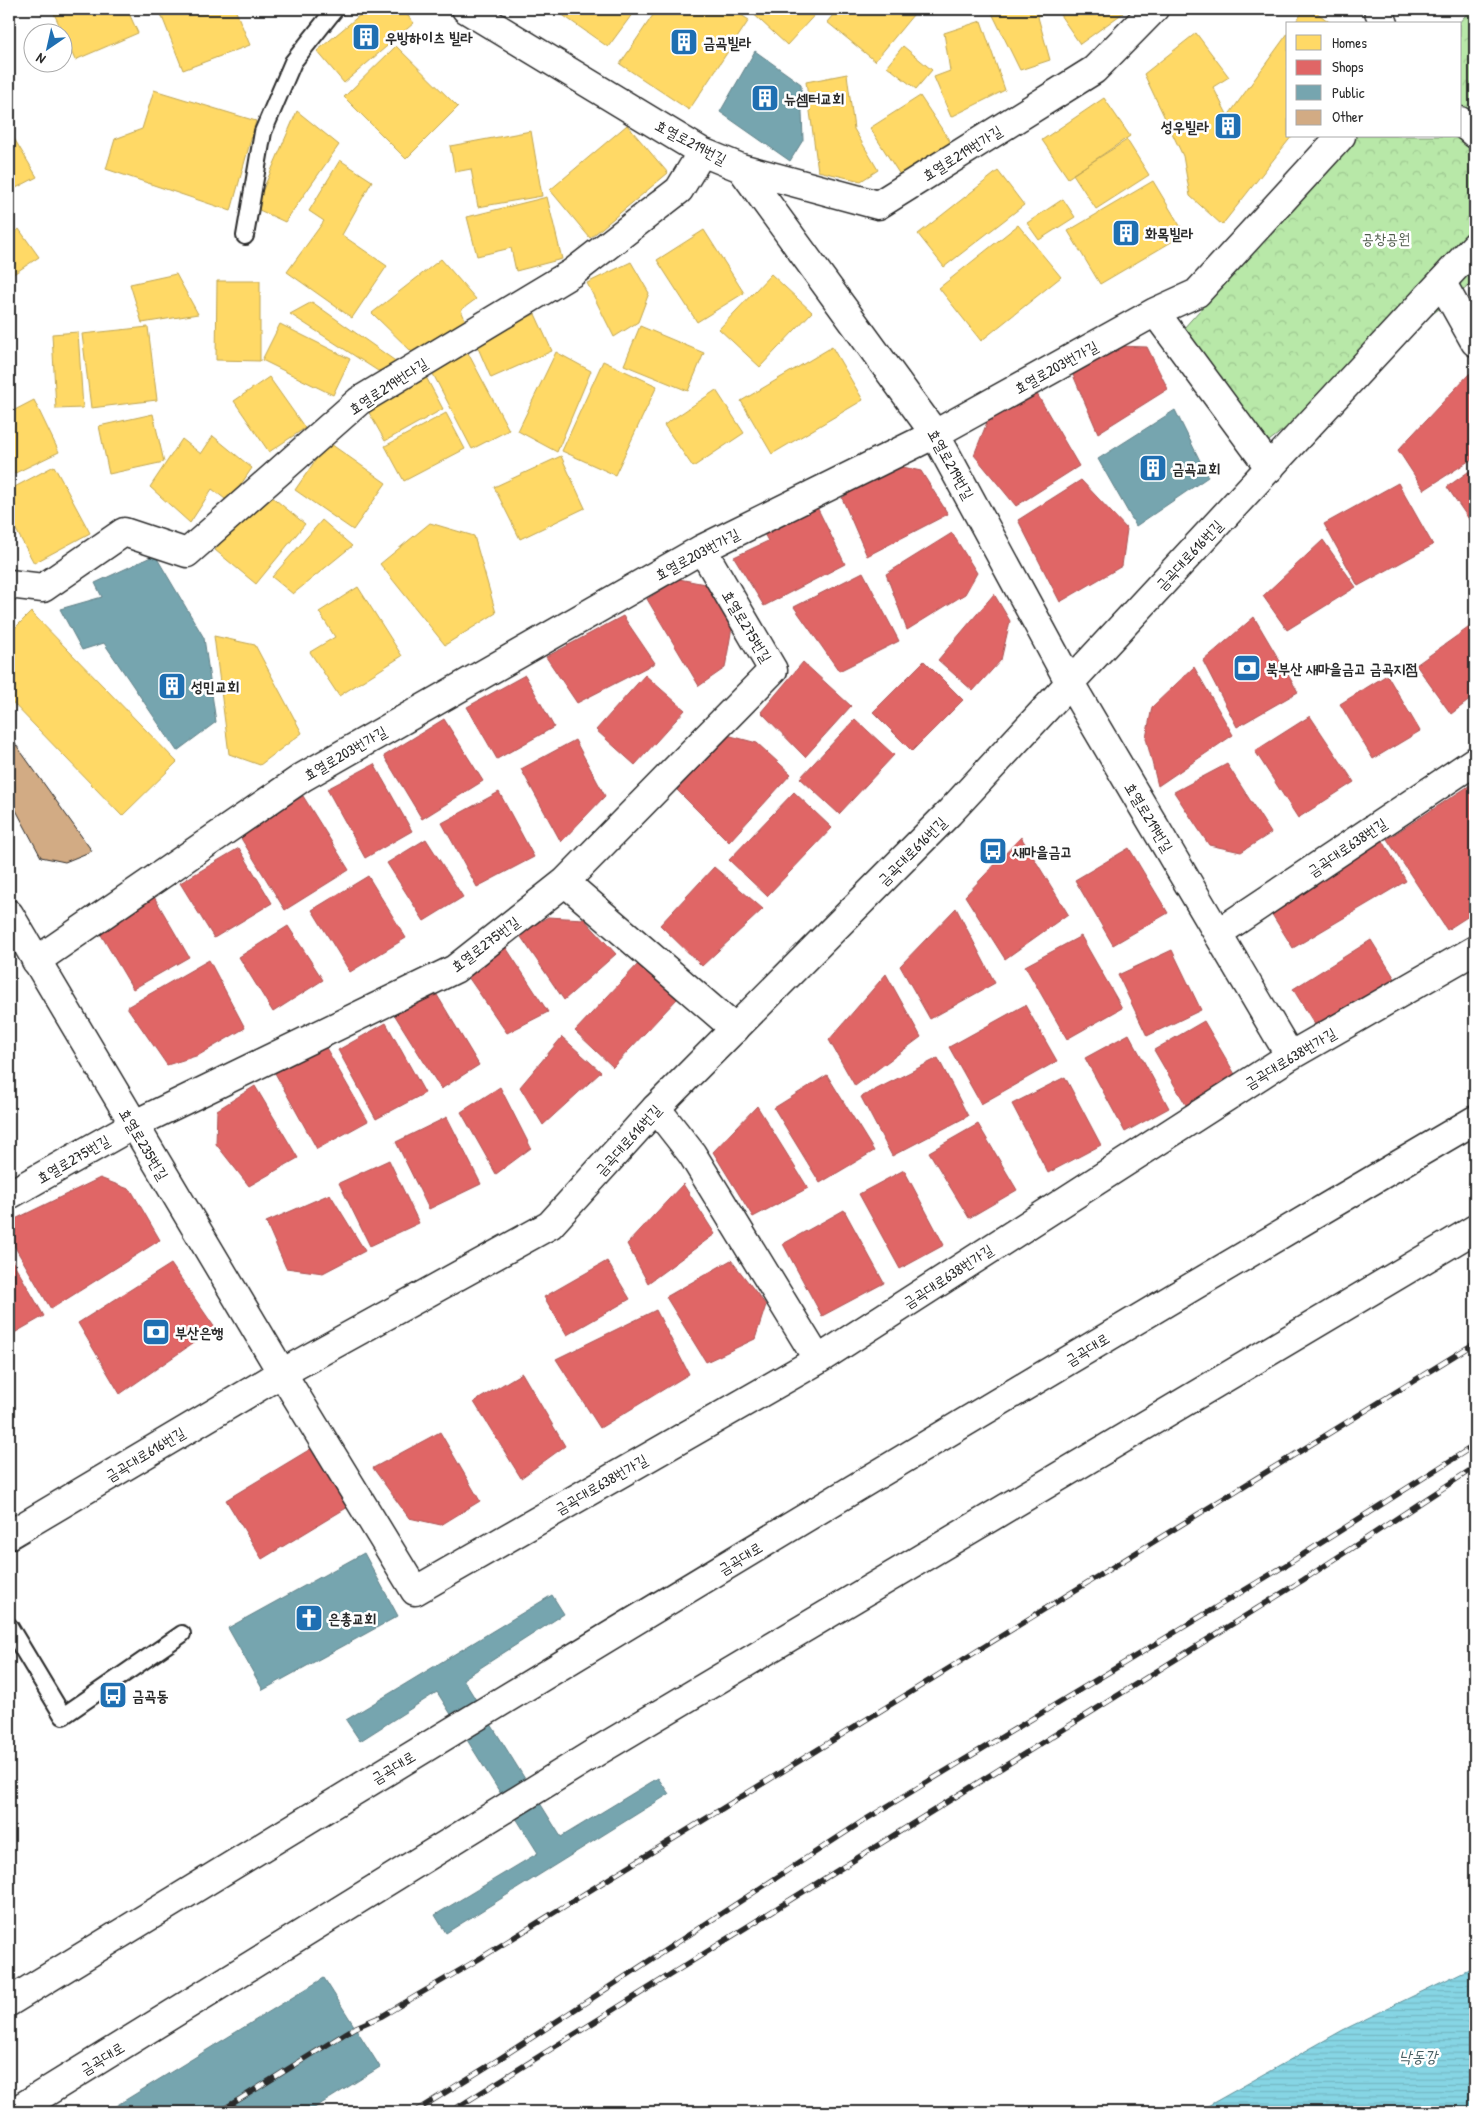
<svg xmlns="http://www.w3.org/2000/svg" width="1484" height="2121" font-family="'Patrick Hand','Poor Story',sans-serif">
<defs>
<pattern id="park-crowns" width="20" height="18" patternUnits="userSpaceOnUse" patternTransform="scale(1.25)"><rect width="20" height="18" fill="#b8e8a8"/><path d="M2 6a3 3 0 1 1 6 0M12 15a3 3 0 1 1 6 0" fill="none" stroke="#9ec791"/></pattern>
<pattern id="water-rules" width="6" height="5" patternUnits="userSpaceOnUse" patternTransform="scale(1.25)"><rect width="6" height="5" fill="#86d5e4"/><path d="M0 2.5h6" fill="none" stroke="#74b7c4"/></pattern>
</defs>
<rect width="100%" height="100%" fill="#fff"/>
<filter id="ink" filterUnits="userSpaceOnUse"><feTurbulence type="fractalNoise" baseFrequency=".02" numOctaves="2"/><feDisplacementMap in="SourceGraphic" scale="10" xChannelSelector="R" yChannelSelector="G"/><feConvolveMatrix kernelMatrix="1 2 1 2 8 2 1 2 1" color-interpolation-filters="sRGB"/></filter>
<g filter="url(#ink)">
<path fill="url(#park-crowns)" stroke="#728a6a" d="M1471 9H1475V281L1269 441 1183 329 1356 136H1460V24H1458Z"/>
<path fill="url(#water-rules)" stroke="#62919a" d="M1475 1966V2112H1197L1343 2030Z"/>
<path fill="#ffd966" stroke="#bfa554" d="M52 9H127L138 33 75 60Z
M159 9H237H235L250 45 183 70Z
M367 9H402L414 23 344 83 317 51Z
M554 9H636L608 47Z
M657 9H732L749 20 689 110 620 64Z
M748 9H820L787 45Z
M838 9H918L875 61 827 22Z
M990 9H1043L1038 17 1050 60 1020 70Z
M1056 9H1120L1123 13 1080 44Z
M1305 9H1312L1332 24H1294Z
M981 21 1005 90 951 117 934 77 950 71 944 33Z
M1196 33 1229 77 1213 87 1228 116 1288 33V136H1292L1222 225 1190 196 1183 156 1144 74Z
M396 46 458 107 406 159 344 97Z
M903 46 932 70 916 89 887 66Z
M847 74 854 129 878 170 861 181 818 171 806 82Z
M154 90 256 121 231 211 106 169 115 139 142 129Z
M920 96 953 146 902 178 870 128Z
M1104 98 1130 136 1068 178 1042 140Z
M297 111 339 145 285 222 255 208Z
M627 125 668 173 590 238 550 190Z
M9 130 37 177 16 188 9 187Z
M531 131 542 196 478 207 471 169 455 172 450 146Z
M1127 140 1149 175 1096 209 1073 174Z
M340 160 372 181 342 235 387 266 352 318 287 272 324 221 309 211Z
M998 171 1024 205 944 267 918 234Z
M1153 181 1185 234 1100 284 1068 231Z
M547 197 562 259 516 271 511 248 477 256 467 217Z
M1063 199 1075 217 1039 240 1027 223Z
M1018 225 1061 277 981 341 939 288Z
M19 229 39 257 9 277V237Z
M704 230 744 293 697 322 657 260Z
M441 259 476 299 461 310 467 324 413 353 372 313Z
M631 262 649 293 638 322 614 337 587 283Z
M176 274 198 314 142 323 130 284Z
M771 274 812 312 760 367 719 329Z
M217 281H260V361L216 360Z
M312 302 401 365 378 371 290 314Z
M535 314 552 351 491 378 475 341Z
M280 324 350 359 333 395 262 360Z
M640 326 704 353 688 391 624 365Z
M148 327 157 400 91 408 82 334Z
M78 332 83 408 56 409 52 334Z
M832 347 863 400 772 454 741 401Z
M556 352 591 371 557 452 518 431Z
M468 353 509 430 472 449 432 372Z
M603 361 657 386 615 475 562 451Z
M269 377 305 428 269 452 234 401Z
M426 377 443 409 385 441 367 409Z
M716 390 744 433 693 467 664 425Z
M34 400 59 452 9 476V413Z
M446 413 465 449 404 481 385 446Z
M153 414 164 462 109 474 99 426Z
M213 436 252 468 229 502 212 489 190 523 150 487 182 439 201 454Z
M328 442 386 483 353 530 295 490Z
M561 456 585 508 520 539 494 487Z
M54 466 90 533 34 563 9 517V490Z
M265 491 305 524 256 584 215 550Z
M322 520 352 546 293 594 272 577Z
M430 523 474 536 496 613 445 645 380 564Z
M358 587 402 656 339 696 310 652 335 637 319 612Z
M31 612 177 762 122 816 9 699V634Z
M214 636 255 645 302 733 260 765 229 754Z"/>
<path fill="#e06666" stroke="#aa5454" d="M1117 346 1147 347 1168 389 1098 433 1073 375Z
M1475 373V457L1424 490 1398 450 1469 374Z
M1037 394 1079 466 1016 506 974 455 990 415Z
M894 465 921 471 948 514 867 556 842 498Z
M1475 467V528L1447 487Z
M1081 480 1127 529 1122 566 1060 602 1018 520Z
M1398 483 1433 545 1358 586 1324 524Z
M816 505 845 564 764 606 734 557 768 541 761 528Z
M952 533 977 573 965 594 907 630 886 574Z
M1323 540 1356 587 1287 630 1263 596Z
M863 572 899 641 839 671 794 607Z
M679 579 705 584 732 627 725 668 699 686 647 599Z
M994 594 1010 621 1001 660 973 691 938 660Z
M623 616 655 663 577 703 546 657Z
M1254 617 1298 692 1237 727 1203 661Z
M1475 623V696L1451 714 1416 665Z
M924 661 963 700 912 751 873 712Z
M803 662 851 706 805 757 761 712Z
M1194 667 1233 735 1158 786 1146 738 1152 707Z
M525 675 554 727 497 759 467 707Z
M645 675 685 710 635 765 596 730Z
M1387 675 1420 731 1373 759 1340 704Z
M1310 716 1354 782 1298 818 1255 751Z
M444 719 483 781 422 819 384 756Z
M855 719 894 755 839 814 800 778Z
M727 735 757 743 791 774 729 842 677 790Z
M575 740 605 796 561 842 521 769Z
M374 764 412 831 365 858 327 789Z
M1227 764 1271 833 1241 852 1209 845 1174 792Z
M1475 782V912L1447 930 1387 839Z
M499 792 534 857 477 887 442 823Z
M794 792 832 828 767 896 729 860Z
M303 796 349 870 285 910 239 835Z
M1021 837 1068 914 1005 959 965 896Z
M426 839 463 897 424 921 387 863Z
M1382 839 1406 881 1293 948 1268 908Z
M239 848 272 903 214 938 180 883Z
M1129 848 1168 913 1113 945 1075 880Z
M714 867 763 909 702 966 660 925Z
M368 876 406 938 350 972 312 910Z
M153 895 189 957 133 989 97 928Z
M956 908 995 983 930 1019 900 966Z
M548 917 584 919 616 954 564 1000 519 934Z
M288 926 323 980 273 1012 239 957Z
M1081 936 1122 1008 1067 1039 1025 966Z
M1371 940 1397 982 1319 1031 1293 989Z
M505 946 548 1012 507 1033 466 974Z
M1172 950 1201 1010 1147 1036 1118 975Z
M209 960 245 1028 199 1055 167 1065 127 1007Z
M639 963 677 999 613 1067 575 1031Z
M886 974 921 1037 855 1086 829 1040Z
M434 990 479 1065 441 1089 394 1014Z
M1025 1005 1057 1061 981 1104 949 1047Z
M1204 1021 1236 1076 1186 1105 1154 1050Z
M386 1023 425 1093 376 1119 338 1050Z
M1129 1034 1169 1108 1125 1132 1085 1058Z
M562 1037 601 1072 543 1125 520 1087Z
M325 1046 368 1121 317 1149 275 1073Z
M938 1058 968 1116 892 1156 861 1097Z
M827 1075 874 1151 820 1183 774 1108Z
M1065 1077 1101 1145 1048 1173 1012 1104Z
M255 1086 298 1158 249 1186 216 1144 217 1110Z
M500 1087 531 1148 496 1174 461 1112Z
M757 1106 808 1188 753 1217 713 1152Z
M447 1117 481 1184 429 1209 396 1142Z
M978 1124 1017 1190 969 1218 929 1152Z
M389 1160 419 1223 370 1246 339 1183Z
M904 1170 944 1245 900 1269 859 1194Z
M100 1178 131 1190 160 1240 51 1309 9 1237V1222Z
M683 1184 715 1234 648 1283 627 1244Z
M330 1194 365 1251 323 1273 286 1268 266 1222Z
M844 1210 884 1283 822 1316 783 1244Z
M9 1255 44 1316 9 1336Z
M731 1260 766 1305 755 1339 706 1362 666 1297Z
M607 1261 630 1299 567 1335 544 1297Z
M171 1264 215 1328 120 1394 78 1323Z
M656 1310 689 1374 600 1428 556 1359Z
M522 1373 565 1446 521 1478 474 1402Z
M440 1432 480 1501 441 1525 409 1518 373 1468Z
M317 1445 353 1504 262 1559 226 1500Z"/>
<path fill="#76a5af" stroke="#608087" d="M755 51 801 84 803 140 790 161 720 112Z
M1175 410 1208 477 1136 526 1098 459Z
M155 555 204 638 216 722 177 751 104 643 82 650 60 609 102 597 95 583Z
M364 1553 398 1616 263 1690 228 1628Z
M552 1595 564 1614 463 1679 561 1837 658 1778 669 1794 446 1933 435 1915 538 1853 437 1692 360 1741 346 1720Z
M324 1978 380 2067 308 2112H106Z"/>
<path fill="#d2ab84" stroke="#2b2b2b" d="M9 735 92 851 65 862 41 857 9 797Z"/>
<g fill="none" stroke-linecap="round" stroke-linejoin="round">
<defs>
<path id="lane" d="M245 236 263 132 293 62 335 9
M9 1626 63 1716 182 1634"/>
<path id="street" d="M466 9 702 152 741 168 935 434 1070 683 1290 1056
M1378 9 1384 24
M1460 121 1475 134
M741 168 878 205 1094 70 1154 9
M1442 283 1475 342
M1155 312 1270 468
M9 584 43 588 124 532 187 553 359 401 572 273 679 190 702 152
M565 882 735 1029
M1218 933 1475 761
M36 961 303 777 702 549 935 434 1155 312 1197 293 1341 136
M656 1108 692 1154 818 1360
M9 1195 133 1125 455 969 565 882 773 670 702 549
M282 1373 415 1591 818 1360 1290 1056 1475 950"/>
<path id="secondary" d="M9 914 282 1373
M9 1535 282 1373 550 1225 656 1108 949 813 1475 246"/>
<path id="primary" d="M9 2002C495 1704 983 1408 1475 1120
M14 2112 601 1749 1475 1229"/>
</defs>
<use href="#lane" stroke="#2b2b2b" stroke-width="20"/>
<use href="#street" stroke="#2b2b2b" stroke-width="31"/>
<use href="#secondary" stroke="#2b2b2b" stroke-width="31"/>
<use href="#primary" stroke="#2b2b2b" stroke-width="31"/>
<use href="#lane" stroke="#fff" stroke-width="16"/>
<use href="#street" stroke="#fff" stroke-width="28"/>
<use href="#secondary" stroke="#fff" stroke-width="28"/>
<use href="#primary" stroke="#fff" stroke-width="28"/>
<defs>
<path id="rail" d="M219 2112 354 2028 382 2016 479 1959 1475 1343
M414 2112 496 2061 863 1821 1291 1562 1475 1445
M450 2112 1303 1580 1475 1467"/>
</defs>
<use href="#rail" stroke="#2b2b2b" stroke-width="5.5"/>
<use href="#rail" stroke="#fff" stroke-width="4" stroke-dasharray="11" stroke-linecap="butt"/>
</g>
</g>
<defs>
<symbol id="building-square" viewBox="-11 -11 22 22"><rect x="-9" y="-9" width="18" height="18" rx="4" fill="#1f6fb2" stroke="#fff"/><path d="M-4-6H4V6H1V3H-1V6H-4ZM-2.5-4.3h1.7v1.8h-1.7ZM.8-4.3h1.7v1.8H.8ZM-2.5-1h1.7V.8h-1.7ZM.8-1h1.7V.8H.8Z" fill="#fff"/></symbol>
<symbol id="bank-square" viewBox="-11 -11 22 22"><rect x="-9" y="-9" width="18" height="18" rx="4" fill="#1f6fb2" stroke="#fff"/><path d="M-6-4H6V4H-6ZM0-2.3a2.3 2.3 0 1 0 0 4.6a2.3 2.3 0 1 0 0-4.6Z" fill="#fff"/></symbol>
<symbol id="bus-square" viewBox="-11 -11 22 22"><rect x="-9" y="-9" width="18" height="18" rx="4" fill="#1f6fb2" stroke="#fff"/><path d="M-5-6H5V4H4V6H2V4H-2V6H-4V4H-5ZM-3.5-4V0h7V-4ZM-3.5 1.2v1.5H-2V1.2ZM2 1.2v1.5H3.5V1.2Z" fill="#fff"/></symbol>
<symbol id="church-square" viewBox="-11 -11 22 22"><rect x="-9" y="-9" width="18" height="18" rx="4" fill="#1f6fb2" stroke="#fff"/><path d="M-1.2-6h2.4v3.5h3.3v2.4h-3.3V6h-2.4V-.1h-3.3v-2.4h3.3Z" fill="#fff"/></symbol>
</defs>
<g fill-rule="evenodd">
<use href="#building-square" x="350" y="21" width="32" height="32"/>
<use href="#building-square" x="668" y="26" width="32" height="32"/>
<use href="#building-square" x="749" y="82" width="32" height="32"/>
<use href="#building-square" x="1212" y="110" width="32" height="32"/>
<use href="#building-square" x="1110" y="217" width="32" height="32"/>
<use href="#building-square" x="1137" y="452" width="32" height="32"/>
<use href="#bank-square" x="1231" y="652" width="32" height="32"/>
<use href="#building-square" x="156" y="670" width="32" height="32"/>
<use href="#bus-square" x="977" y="835" width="32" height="32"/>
<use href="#bank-square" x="140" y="1316" width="32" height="32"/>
<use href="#church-square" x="293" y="1602" width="32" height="32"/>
<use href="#bus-square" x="97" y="1679" width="32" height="32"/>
</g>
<g text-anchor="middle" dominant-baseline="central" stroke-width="5" stroke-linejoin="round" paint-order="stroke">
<g font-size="15" font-weight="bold" fill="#2b2b2b" stroke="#fff" text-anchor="start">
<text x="385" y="37">우방하이츠 빌라</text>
<text x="703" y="42">금곡빌라</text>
<text x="784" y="98">뉴셈터교회</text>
<text x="1209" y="126" text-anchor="end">성우빌라</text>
<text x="1145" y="233">화목빌라</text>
<text x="1172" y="468">금곡교회</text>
<text x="1266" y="668">북부산 새마을금고 금곡지점</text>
<text x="191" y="686">성민교회</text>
<text x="1012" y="851">새마을금고</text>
<text x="175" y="1332">부산은행</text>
<text x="328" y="1618">은총교회</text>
<text x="132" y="1695">금곡동</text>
</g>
<g font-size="15" fill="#2b2b2b" stroke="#fff">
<text transform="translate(691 142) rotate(28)">효열로219번길</text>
<text transform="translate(962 153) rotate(-32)">효열로219번가길</text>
<text transform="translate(1056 367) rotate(-29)">효열로203번가길</text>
<text transform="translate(388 386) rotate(-33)">효열로219번다길</text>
<text transform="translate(951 464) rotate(61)">효열로219번길</text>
<text transform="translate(697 554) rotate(-28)">효열로203번가길</text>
<text transform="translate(1189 555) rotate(-47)">금곡대로616번길</text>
<text transform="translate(747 626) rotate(59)">효열로275번길</text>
<text transform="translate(345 753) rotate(-30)">효열로203번가길</text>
<text transform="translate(1149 817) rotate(59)">효열로219번길</text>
<text transform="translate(1347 847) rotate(-34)">금곡대로638번길</text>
<text transform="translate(912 851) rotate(-45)">금곡대로616번길</text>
<text transform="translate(485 944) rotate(-37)">효열로275번길</text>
<text transform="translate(1290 1058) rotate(-31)">금곡대로638번가길</text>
<text transform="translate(628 1140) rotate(-48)">금곡대로616번길</text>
<text transform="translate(144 1144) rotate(59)">효열로235번길</text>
<text transform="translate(73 1159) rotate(-30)">효열로275번길</text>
<text transform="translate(948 1276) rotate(-33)">금곡대로638번가길</text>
<text transform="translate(1087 1349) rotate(-31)">금곡대로</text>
<text transform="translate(145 1454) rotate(-31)">금곡대로616번길</text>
<text transform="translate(601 1484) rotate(-30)">금곡대로638번가길</text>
<text transform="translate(740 1558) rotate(-31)">금곡대로</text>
<text transform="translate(393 1767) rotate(-31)">금곡대로</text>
<text transform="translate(102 2058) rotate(-31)">금곡대로</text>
</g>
<g font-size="15" fill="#4e5a4a" stroke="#fff">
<text x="1386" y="238">공창공원</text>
</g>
<g font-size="16" font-style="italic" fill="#465e62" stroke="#fff">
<text x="1418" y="2056">낙동강</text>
</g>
</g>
<rect width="1484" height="2121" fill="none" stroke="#fff" stroke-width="30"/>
<rect x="15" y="15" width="1454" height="2091" fill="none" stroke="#2b2b2b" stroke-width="2" filter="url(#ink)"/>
<rect x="1286" y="22" width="175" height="115" fill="#ffffff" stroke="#aaaaaa"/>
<rect x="1296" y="35" width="25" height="15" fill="#ffd966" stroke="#aaaaaa"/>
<text x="1332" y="48" font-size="15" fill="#2b2b2b">Homes</text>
<rect x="1296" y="60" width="25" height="15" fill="#e06666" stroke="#aaaaaa"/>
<text x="1332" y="72" font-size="15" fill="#2b2b2b">Shops</text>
<rect x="1296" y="85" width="25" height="15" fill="#76a5af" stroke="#aaaaaa"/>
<text x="1332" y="98" font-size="15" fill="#2b2b2b">Public</text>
<rect x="1296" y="110" width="25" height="15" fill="#d2ab84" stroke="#aaaaaa"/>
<text x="1332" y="122" font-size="15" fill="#2b2b2b">Other</text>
<g transform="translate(48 48) rotate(214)"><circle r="24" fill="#ffffff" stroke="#aaaaaa"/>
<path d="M0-4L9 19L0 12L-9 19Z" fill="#1f6fb2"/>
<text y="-8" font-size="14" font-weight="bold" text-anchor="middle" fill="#2b2b2b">N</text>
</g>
</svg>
